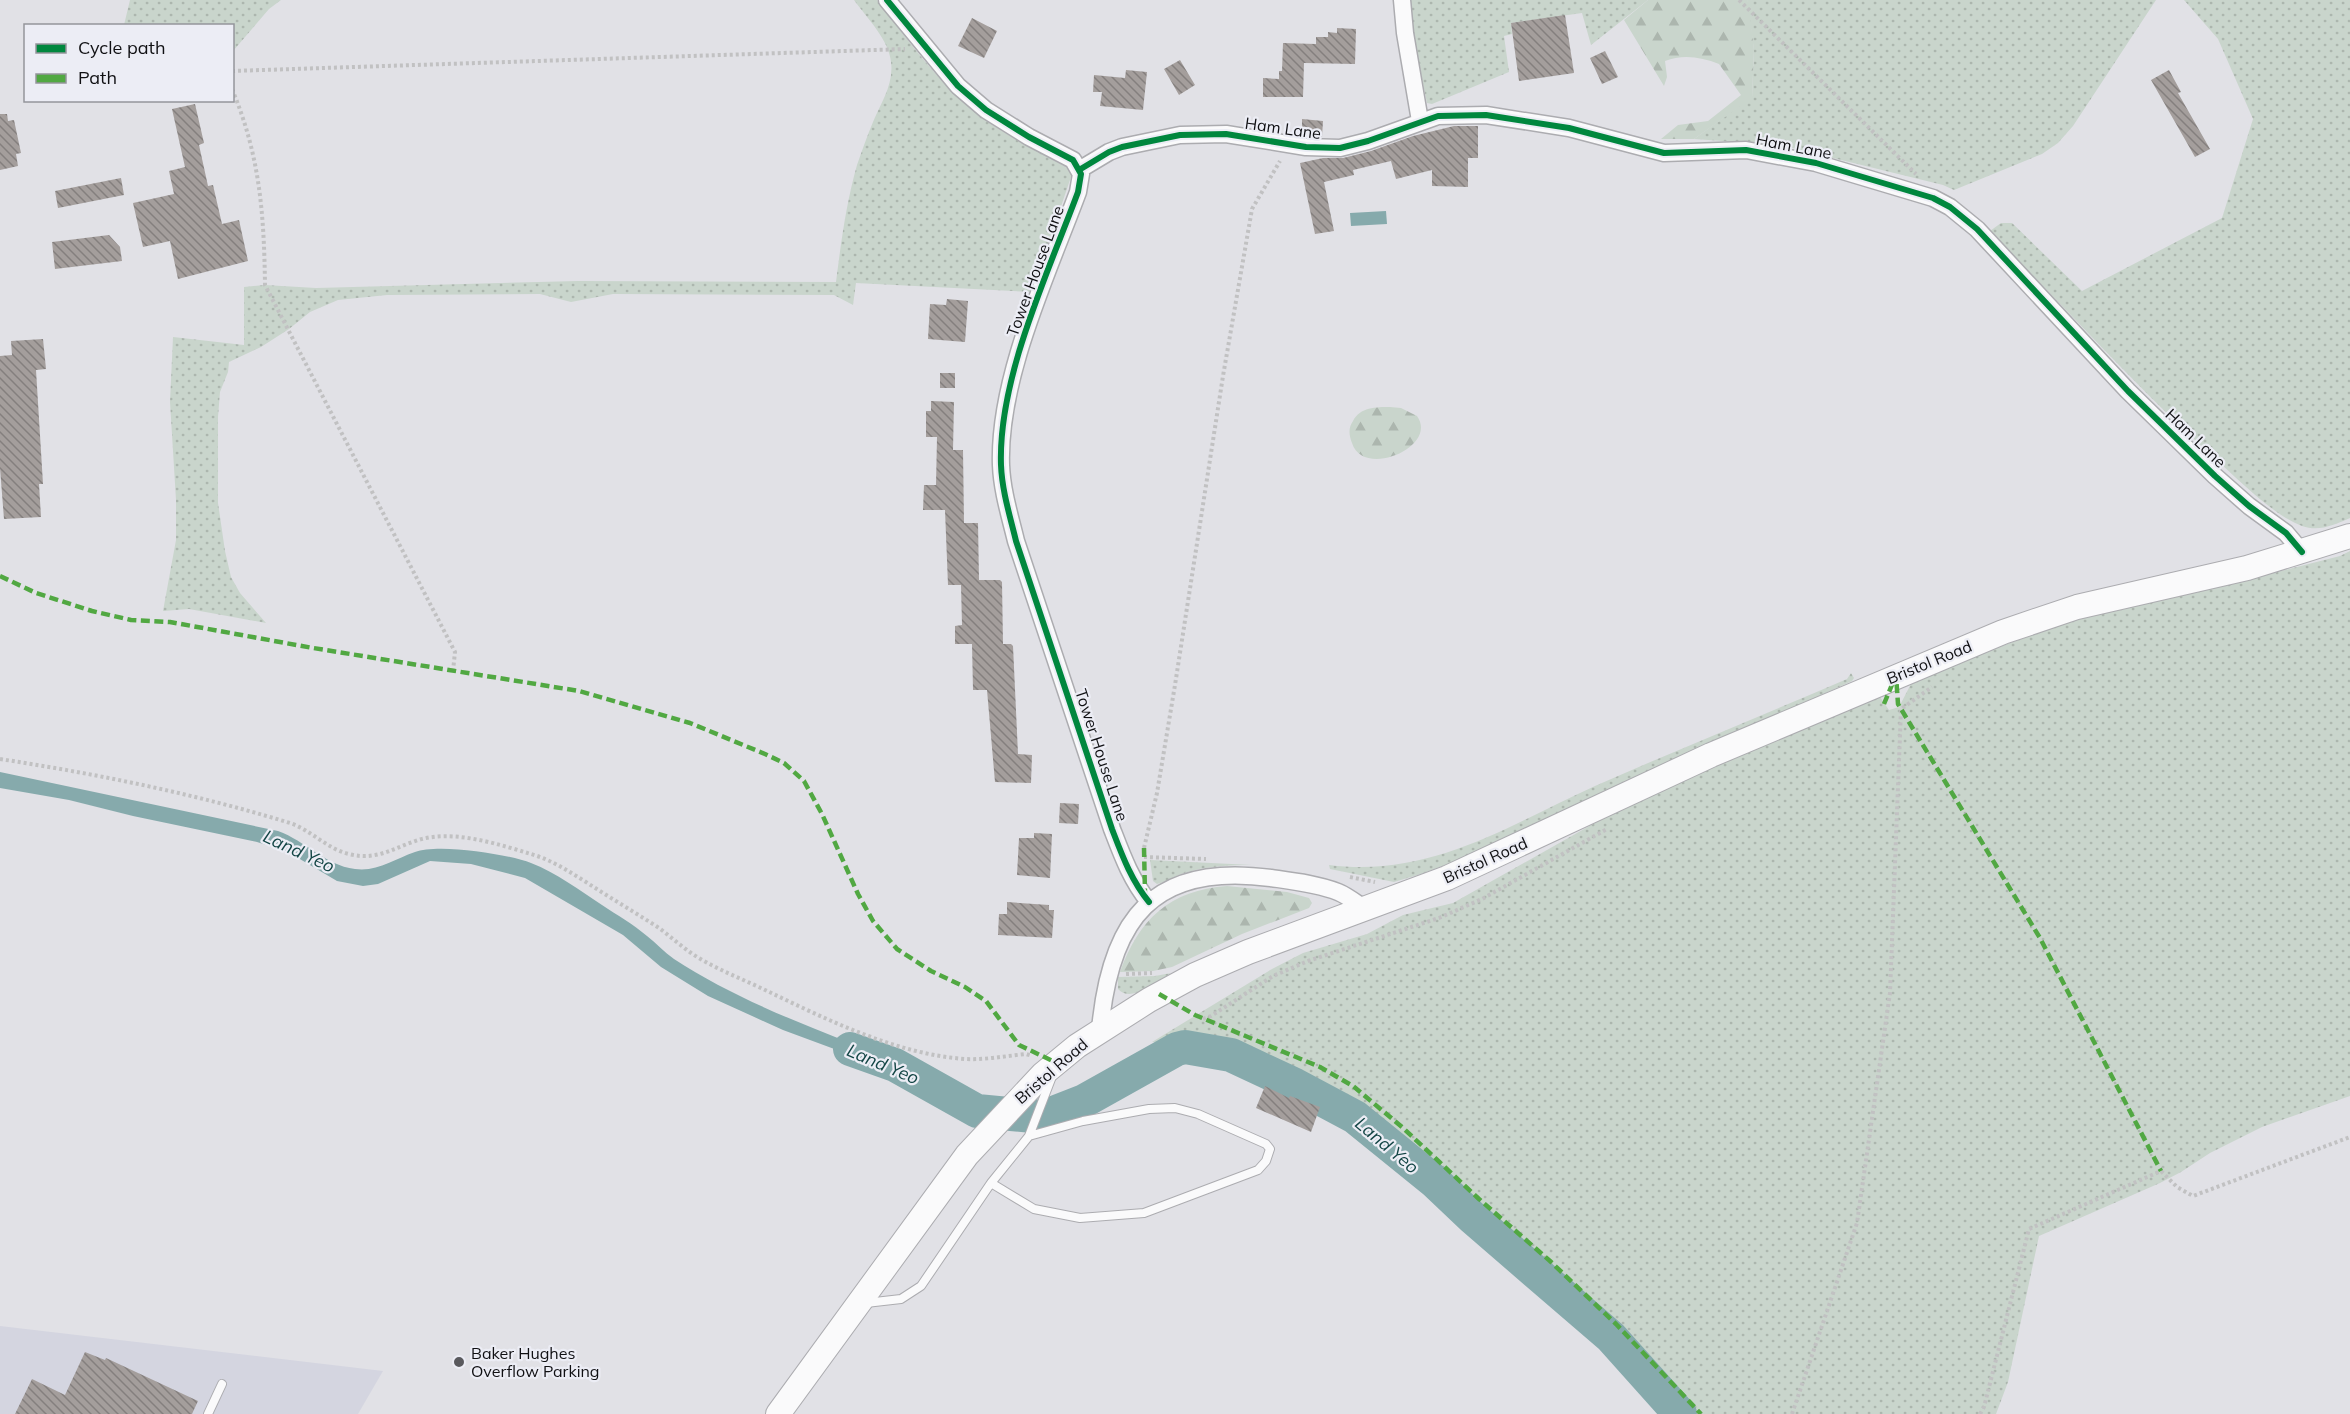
<svg xmlns="http://www.w3.org/2000/svg" width="2350" height="1414" font-family="Mulish,sans-serif">
<defs>
<pattern id="grass-dots" width="8" height="8" patternUnits="userSpaceOnUse" patternTransform="scale(1.5)"><rect width="8" height="8" fill="#c9d5cc"/><path d="M2 2h.1M6 6h.1" fill="none" stroke="#acb6ae" stroke-width="1.8" stroke-linecap="round"/></pattern>
<pattern id="forest-firs" width="22" height="20" patternUnits="userSpaceOnUse" patternTransform="scale(1.5)"><rect width="22" height="20" fill="#c9d5cc"/><path d="M5 1l3.5 6h-7zM16 11l3.5 6h-7z" fill="#acb6ae"/></pattern>
<pattern id="building-back-hatch" width="6" height="6" patternUnits="userSpaceOnUse" patternTransform="scale(1.5)"><rect width="6" height="6" fill="#a49e9c"/><path d="M-1 5l2 2M0 0l6 6M5-1l2 2" fill="none" stroke="#847f7e"/></pattern>
</defs>
<rect width="100%" height="100%" fill="#e1e1e6"/>
<path fill="#d4d5e0" d="M0 1326 383 1371 358 1414H0Z"/>
<path fill="url(#grass-dots)" d="M130 0H281L269 9 233 51 232 26 124 25Z
M854 0H877C910 43 944 91 989 122 1015 141 1045 155 1073 171L1032 292 856 283 853 305 834 295 613 294 571 302 540 294 387 295 338 300 310 312 289 329 261 347 229 362 228 372 220 392 218 417V503L225 551 231 577 240 593 266 623 189 609 163 611 176 540V500L170 402 173 337 244 345V287L265 285 316 288 578 281 836 282C841 243 846 204 857 165 862 151 867 136 873 122 881 103 894 84 891 62 889 40 867 18 854 0Z
M1409 0H1648L1591 45 1582 13 1511 23 1512 34 1504 36 1509 72 1432 104 1427 103 1413 36Z
M1747 0H2156L2073 126 2058 143 2042 154 1954 190 1943 185 1780 145 1694 139 1752 97 1754 50Z
M2184 0H2350V518C2334 525 2319 532 2302 526 2275 516 2243 484 2222 465 2141 392 2067 310 1990 231L2001 223H2012L2082 291 2222 218 2253 119 2218 39Z
M2350 551V1096L2262 1127 2210 1153 2181 1172 2160 1183 2039 1236 2008 1382 1996 1414H1687L1622 1340 1527 1255 1506 1240 1473 1223 1375 1130C1328 1097 1250 1062 1194 1047 1181 1043 1166 1043 1152 1042L1272 969 1303 953 1367 934 1403 915 1453 903 1607 816 1770 740 1880 697 1889 710 1899 707 1912 682 2010 643 2090 615 2242 581 2340 556Z
M1851 673 1854 678 1852 681 1464 858 1421 874 1394 882 1330 869 1329 865C1431 878 1507 826 1595 786 1679 749 1763 715 1847 679Z
M1150 860 1252 865C1229 865 1206 866 1184 873 1175 876 1166 882 1157 884L1153 881Z
M1171 973C1157 981 1131 1004 1118 989V977L1155 976Z"/>
<path fill="url(#forest-firs)" d="M1648 0H1747L1749 5 1754 50 1752 98 1694 139H1661L1678 125 1708 121 1741 95 1719 64C1701 57 1683 54 1665 61L1667 77 1664 86 1624 20Z
M1390 407 1401 408 1417 416C1439 447 1363 479 1352 443 1349 435 1348 428 1353 421 1360 407 1376 407 1390 407Z
M1227 886 1287 892 1309 898 1312 903 1309 908 1242 934 1172 967 1153 971 1120 972C1139 919 1170 890 1227 886Z"/>
<path fill="#86aaac" d="M1386 211 1387 224 1351 226 1350 213Z
M0 772 278 831C306 841 324 865 355 869 378 872 394 859 415 852 438 843 508 854 531 863 557 873 579 890 602 905 617 915 633 924 647 936 656 943 664 952 674 959 741 1003 823 1032 897 1061L889 1074 864 1060 783 1030 708 996 661 967 623 935 525 878 471 864 430 861 378 884 363 886 337 881 288 852 257 842 133 816 69 800 0 788Z"/>
<g fill="none" stroke-linecap="round" stroke-linejoin="round">
<path stroke="#86aaac" stroke-width="34" d="M850 1049 895 1065 977 1111 1043 1117 1084 1101 1177 1049 1185 1047 1231 1055 1295 1085 1355 1117 1434 1181 1473 1218 1611 1337 1680 1414"/>
</g>
<path fill="url(#building-back-hatch)" d="M1565 15 1574 73 1519 81 1511 23Z
M972 18 997 31 984 58 958 46Z
M1337 28 1356 29 1355 64 1304 63 1303 97H1263V78L1279 79V71H1282L1283 43 1316 44V37H1328V32L1337 33Z
M1605 51 1618 77 1602 84 1590 58Z
M1180 60 1195 85 1179 95 1164 69Z
M1126 70 1147 72 1143 110 1100 106 1102 92H1093L1094 75 1125 78Z
M2169 70 2181 92 2178 93 2210 149 2195 157 2151 80Z
M195 104 204 143 199 145 208 186 213 185 222 224 239 220 248 261 178 279 170 241 143 247 133 203 174 194 169 171 185 167 172 109Z
M0 114H7L8 121 14 120 21 153 16 154 18 166 0 170Z
M1302 119 1323 121 1322 137 1302 136Z
M1454 126H1478V158H1468V187L1432 186V170L1396 179 1391 161 1353 170 1354 175 1324 182 1334 231 1315 234 1300 163 1323 158H1343L1371 151 1413 136Z
M121 178 124 195 58 208 55 191Z
M109 235 120 247 122 261 55 269 52 242Z
M947 299 968 301 965 342 928 339 930 304 946 305Z
M43 339 46 369 36 370 43 484H39L41 517 4 519 0 468V356L12 355 11 341Z
M940 373H955V388H940Z
M931 401 954 402 953 450H963L964 523H978L979 580H1000L1002 582 1003 644H1011L1013 646 1018 754 1032 755 1031 783 995 782 987 690H973L972 644H955V626L962 625 961 585H948L945 510H923L924 485H936L937 437H926V411H931Z
M1060 803 1079 804 1078 824 1059 823Z
M1034 833 1052 834 1050 878 1017 875 1019 838H1034Z
M1007 902 1049 905V910H1054L1052 938 998 935 999 914H1007Z
M1265 1086 1289 1098 1290 1096 1320 1107 1311 1132 1256 1108Z
M85 1352 105 1360 106 1358 198 1401 192 1414H15L32 1379 65 1395Z"/>
<g fill="none" stroke-linecap="round" stroke-linejoin="round">
<defs>
<path id="service" d="M991 1183 1034 1209 1080 1218 1144 1213 1258 1170 1266 1161 1270 1149 1266 1144 1198 1114 1175 1108 1149 1109 1083 1121 1029 1136
M866 1303 901 1299 921 1286 991 1183 1029 1136 1051 1079
M208 1414 222 1384"/>
<path id="minor" d="M887 0 958 86 986 110 1029 137 1073 160 1081 174 1078 192C1048 273 998 378 1001 465 1002 491 1010 516 1016 541L1112 829C1122 855 1131 880 1149 902
M1402 0 1405 33 1420 121
M1079 170 1109 152 1122 147 1180 135 1226 134 1306 147 1340 148 1368 141 1438 116 1486 115 1569 128 1664 153 1746 150 1816 163 1933 198 1950 207 1977 229 2128 391 2215 476 2249 506 2286 533 2302 552
M1100 1030C1110 919 1153 862 1271 878 1292 881 1318 884 1338 892 1348 896 1356 903 1365 909"/>
<path id="secondary" d="M778 1414 967 1155 1043 1074 1077 1046 1149 1000 1195 975 1248 952 1447 878 1711 755 2003 632 2077 607 2247 568 2350 536"/>
</defs>
<use href="#service" stroke="#acacb0" stroke-width="10"/>
<use href="#minor" stroke="#acacb0" stroke-width="19"/>
<use href="#secondary" stroke="#acacb0" stroke-width="26"/>
<path stroke="#c1c1c2" stroke-width="4" stroke-dasharray="3 3" stroke-linecap="butt" d="M1739 0 1916 174
M232 71 905 49
M232 89C260 156 264 214 265 285L455 652 453 671
M0 759C97 774 196 794 290 823 311 830 327 849 349 854 382 863 403 840 433 837 464 833 501 845 531 854 552 860 570 872 589 884 612 899 636 913 659 928 671 937 682 947 694 955 716 969 740 978 763 989 826 1019 895 1054 965 1059 986 1060 1005 1056 1026 1054L1032 1056
M1144 848 1157 793 1175 685 1223 376 1252 209 1280 161
M1144 857 1206 859
M1350 877 1375 882
M1126 974 1152 973
M1203 1019 1211 1016 1273 976 1308 961 1439 918 1482 899 1607 829
M1792 1414 1857 1223 1890 993 1901 709 1932 687
M1980 1414 1984 1407 2029 1229 2161 1171 2177 1187 2193 1196 2350 1137"/>
<use href="#service" stroke="#fafafb" stroke-width="8"/>
<use href="#minor" stroke="#fafafb" stroke-width="16"/>
<use href="#secondary" stroke="#fafafb" stroke-width="24"/>
<path stroke="#51a842" stroke-width="4.5" stroke-dasharray="9 4.5" stroke-linecap="butt" d="M0 576 36 593 92 611 131 620 170 622 313 648 579 691 690 723 765 754 784 763 804 781 822 814 858 894 873 921 897 949 931 971 965 987 986 1001 1019 1045 1057 1063
M1884 704 1896 675 1898 704 2040 938 2161 1171
M1144 848 1145 893
M1159 994 1195 1015 1320 1067 1353 1086 1402 1127 1479 1199 1550 1261 1616 1324 1701 1414"/>
<defs>
<path id="cycleway" d="M887 0 958 86 986 110 1029 137 1073 160 1081 174 1078 192C1048 273 998 378 1001 465 1002 491 1010 516 1016 541L1112 829C1122 855 1131 880 1149 902
M1079 170 1109 152 1122 147 1180 135 1226 134 1306 147 1340 148 1368 141 1438 116 1486 115 1569 128 1664 153 1746 150 1816 163 1933 198 1950 207 1977 229 2128 391 2215 476 2249 506 2286 533 2302 552"/>
</defs>
<use href="#cycleway" stroke="#ecedf5" stroke-width="10"/>
<use href="#cycleway" stroke="#00873e" stroke-width="6"/>
</g>
<circle fill="#59595d" stroke="#ecedf5" stroke-width="2" cx="459" cy="1362" r="6"/>
<g text-anchor="middle" dominant-baseline="central" stroke-width="4.5" stroke-linejoin="round" paint-order="stroke">
<g font-size="16" fill="#101013" stroke="#ecedf5">
<text transform="translate(1283 128) rotate(8)">Ham Lane</text>
<text transform="translate(1794 146) rotate(11)">Ham Lane</text>
<text transform="translate(1035 271) rotate(-70)">Tower House Lane</text>
<text transform="translate(2196 438) rotate(44)">Ham Lane</text>
<text transform="translate(1929 662) rotate(-22)">Bristol Road</text>
<text transform="translate(1102 755) rotate(72)">Tower House Lane</text>
<text transform="translate(1485 860) rotate(-24)">Bristol Road</text>
<text transform="translate(1051 1071) rotate(-41)">Bristol Road</text>
</g>
<g font-size="16" fill="#101013" stroke="#ecedf5" text-anchor="start">
<text x="471" y="1353">Baker Hughes<tspan x="471" dy="18">Overflow Parking</tspan></text>
</g>
<g font-size="18" font-style="italic" fill="#134545" stroke="#ecedf5">
<text transform="translate(299 851) rotate(25)">Land Yeo</text>
<text transform="translate(883 1064) rotate(23)">Land Yeo</text>
<text transform="translate(1387 1145) rotate(40)">Land Yeo</text>
</g>
</g>
<rect x="24" y="24" width="210" height="78" fill="#ecedf5" stroke="#94959b" stroke-width="1.5"/>
<rect x="36" y="44" width="30" height="9" fill="#00873e" stroke="#94959b" stroke-width="1.5"/>
<text x="78" y="54" font-size="18" fill="#101013">Cycle path</text>
<rect x="36" y="74" width="30" height="9" fill="#51a842" stroke="#94959b" stroke-width="1.5"/>
<text x="78" y="84" font-size="18" fill="#101013">Path</text>
</svg>
